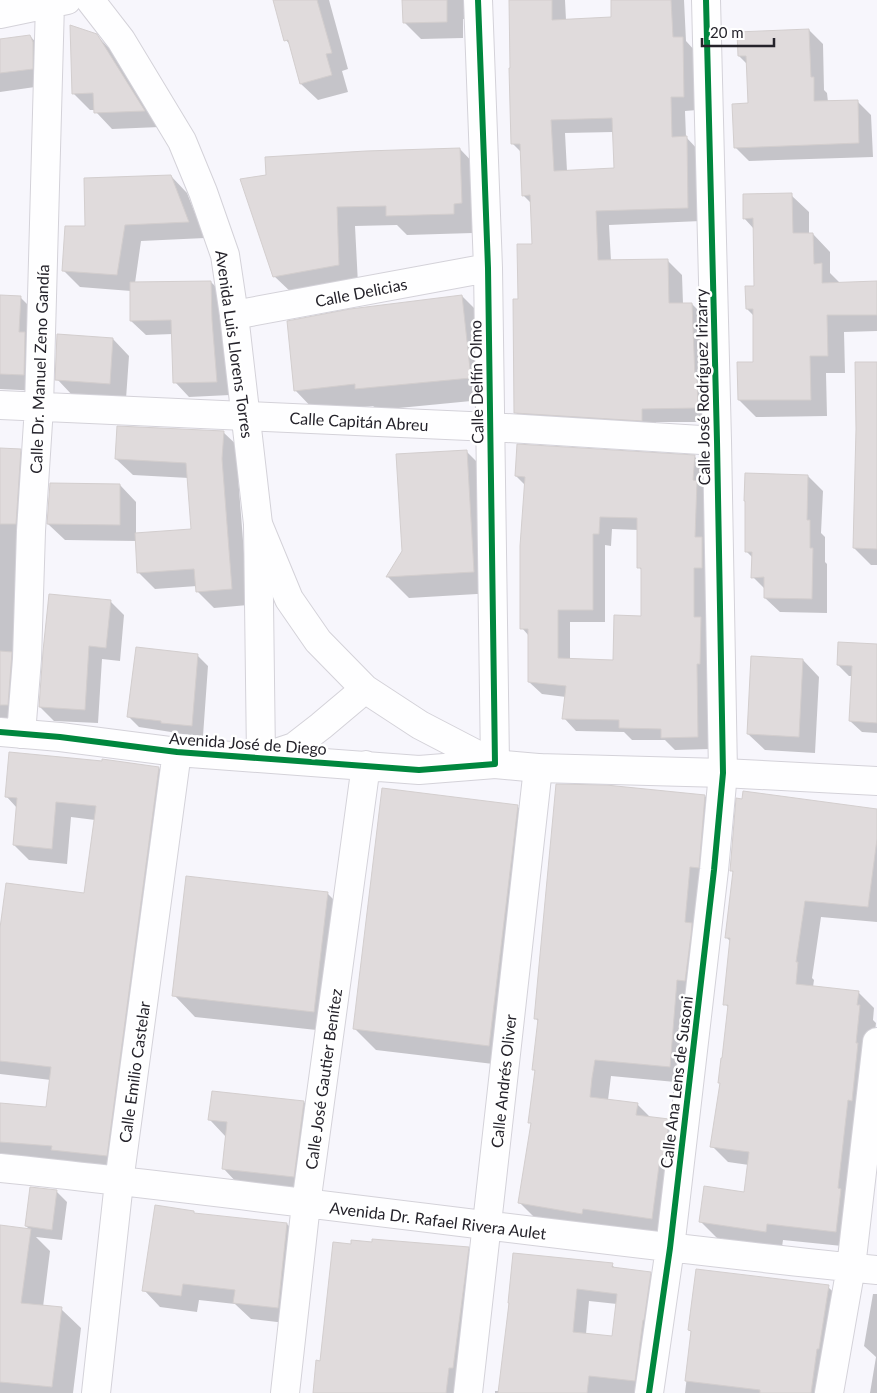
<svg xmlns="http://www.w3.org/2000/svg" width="877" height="1393" font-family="Lato,sans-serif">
<rect width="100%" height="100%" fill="#f7f6fc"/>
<path fill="#0003" fill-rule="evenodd" d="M274 0H329L348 69 342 71 348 92 318 100 301 84 290 45 286 40Z
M403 0H466L467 19H463V38L421 39 404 22Z
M510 0H565L566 20 613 18 612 0H684L686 41 696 52 697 110 685 111 686 137 700 152 701 221 609 225 611 261H668L682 275 683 304H692L706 318 711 422H656L655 434 530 426 515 412 520 300 533 245 532 204 523 195 521 152 513 144ZM614 132 615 170 567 171 565 133Z
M809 30 823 44 824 90 827 93 828 102 857 101 871 115 873 157 749 161 735 147 750 105 748 65 739 56Z
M96 35 113 52 160 127 112 129 96 112V110H90L74 94Z
M30 36 46 53 49 85 0 92V40Z
M460 149 479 169 473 233 407 235 397 225 355 226 358 284 294 295 274 276 268 176Z
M171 176 187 193 205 238 141 241 135 283 211 282 225 296 230 395 189 397 175 382 173 334 146 335 131 321V291L80 287 64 271 87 227Z
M791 195 809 212V234H813L830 252V273L839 282V284L877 282V331L844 332 845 373H826L827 416 756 417 739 400 755 363 754 316 747 309 756 287 754 229 744 218Z
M0 296 20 297 37 314 40 391 0 389Z
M462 296 483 317 492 399 378 410 373 406 316 412 295 390Z
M113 339 129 356 126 399 73 396 57 379Z
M877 363V565H871L854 548Z
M223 432 240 448 238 476 248 605 214 608 197 591V586L155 589 139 573 137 541 65 540 48 524 120 485 136 502V534L192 530 189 478 133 475 116 459Z
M0 450 20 451 33 464 20 720 0 719Z
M466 451 488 473 494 593 409 598 388 577Z
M694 456 707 469 706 624 713 631 710 749 675 750 665 740H632L624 732 576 731 564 718 566 697 542 694 529 682V636L522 628 525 485 516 476ZM612 529 639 530V567L642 571V617L614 661 570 660V622H605V545L611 546Z
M808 476 823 491 821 533 825 537V562L827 564V613L780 612 765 598V589L753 577V558L746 551Z
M110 601 124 615 120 661 102 659 98 723 54 721 40 707Z
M877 646V733L862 732 850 721 853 676H849L838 665Z
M197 655 208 666 203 736 173 733 171 732 139 727 128 716Z
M803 660 819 677 815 753 765 750 748 734Z
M159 768 174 784 122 1171 68 1165 64 1161 0 1155V1105L47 1109 51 1080 0 1074V938L85 894 95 820 71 817 67 864 29 860 14 845 17 808 6 796Z
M705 796 722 813 686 1083 611 1076 608 1100 637 1104 651 1118 669 1121 686 1138 669 1235 536 1219 519 1202 532 1125 530 1122 536 1072 533 1069 539 1022 535 1018Z
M517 806 538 828 510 1066 376 1050 355 1029Z
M877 810V922L821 917 812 978 814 980 813 987 858 992 874 1008 873 1020 876 1023 852 1247 783 1240 782 1247 717 1238 701 1222 745 1193 749 1165 728 1162 712 1146 721 1084 719 1082 729 1008 725 1004 731 942 726 937 734 873 731 870Z
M327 893 348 914 335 1032 195 1017 174 995Z
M304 1102 320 1119 310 1193 239 1185 223 1168 226 1137 210 1120Z
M56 1191 67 1202 62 1240 36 1237 50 1251 43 1307 61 1309 81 1328 73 1393H0V1227L31 1231 26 1226Z
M193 1212 196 1215 287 1224 303 1241 294 1324 251 1319 235 1304 199 1300 197 1312 160 1307 144 1290Z
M373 1244 468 1248 482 1262 461 1393H314L321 1362 352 1245Z
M514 1255 612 1265 616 1269 650 1273 663 1285 644 1393H495V1391H500ZM589 1301 617 1304 613 1337 586 1334Z
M828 1287 844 1302 828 1393H685L692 1332 690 1330Z
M873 1294H877V1393H870L876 1357 864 1346Z"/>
<path fill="#e0dbdc" stroke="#d3cece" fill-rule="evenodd" d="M273 0H317L332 53 326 54 332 75 300 84 288 40 284 41Z
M402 0H447V22L403 23Z
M509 0H552V20L611 17V0H671L673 37H683L684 97H671L672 137 687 136 688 208 596 211 598 260 668 259 669 303H692L695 378H697L698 408 642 409V421L514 413 513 299H518L517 244H532L530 195 522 196 520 144H511L509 68H510ZM612 118 614 168 554 171 551 120Z
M70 25 97 34 145 111 94 113 93 93 72 94Z
M809 29 811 77H814V101L858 100 859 143 734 148 732 104 748 103 746 56H738L737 32Z
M30 35 33 42V69L0 73V39Z
M460 148 462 203 454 204V214L386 216V206L337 207 339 265 273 277 240 179 266 175 265 157 366 151Z
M171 175 189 222 125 225 117 275 62 271 65 226H85L84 178Z
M792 193 793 233H813L814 264 822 263V283L877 281V315H827L828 356H810L811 400H738L737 362H753V309H746L745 286H754L753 218 743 219V194Z
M211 281 212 320 217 382 173 383 171 320 130 321V282Z
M0 295 21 296 19 332H25L24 375 0 374Z
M462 295 471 378 355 389V384L294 391 287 321 350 309Z
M57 334 113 338 110 384 55 380Z
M855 362H877V549L853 548 856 429Z
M117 426 224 431 222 459 232 589 196 592 194 569 137 573 135 533 191 529 186 463 115 459Z
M517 444 695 455 693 480 697 481 695 537H702V568H694V617H701L700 664H697L698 737 661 738V729L619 728V720L562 719 566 686 528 682V629H520V546L525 477 515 476ZM600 517 637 518V568H641V616L614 615 613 660 558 658V610H593V534H599Z
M0 448 21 449 16 524H0Z
M467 450 474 572 386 577 402 551 396 454Z
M745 473 808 475 807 520H810V548H813L812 599 764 598V577L751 578 752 552H745V501H744Z
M50 483 120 484V525L47 524Z
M49 594 111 600 106 648 89 646 85 710 39 707 43 651Z
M838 642 877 644V723L849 721 852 666 837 665Z
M136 647 198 654 192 726 161 723V721L127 717Z
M0 651 12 652 8 705H0Z
M751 656 803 659 799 737 747 734Z
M9 752 102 761V759L159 767 107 1156 51 1150 52 1146 0 1142V1103L46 1107 51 1067 0 1061V928L6 883 84 893 96 806 56 802 52 849 13 845 17 798 5 797Z
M556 784 606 785 705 795 699 868 690 867 685 922 692 923 691 935 685 981 677 980 670 1067 595 1060 592 1078 590 1097 638 1103 636 1115 669 1119 665 1159 660 1158 652 1219 583 1209 582 1214 518 1203 531 1123H528L535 1070H532L538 1019H534Z
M382 788 518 805 489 1046 353 1029Z
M743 791 877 809V839L868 907 805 901 796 962H798L796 984 859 991 857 1005H860L856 1043H858L852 1101 848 1100 838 1188 841 1189 836 1232 767 1224 766 1232 699 1222 704 1186 744 1192 749 1152 710 1147 720 1083H718L721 1058H722L728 1005H723L730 938H725L733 871H730L736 798 742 799Z
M186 876 328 892 314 1012 172 996Z
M212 1091 304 1101 294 1177 222 1169 227 1122 208 1120Z
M30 1187 57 1190 52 1230 25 1226Z
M155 1205 194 1211V1213L287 1223 278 1308 233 1303 235 1290 183 1284 181 1296 142 1291Z
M0 1225 31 1229 21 1303 62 1307 52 1387 0 1382Z
M372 1239 469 1247 453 1368H449L446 1393H313L316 1360 320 1361 333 1242 351 1244V1240L372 1242Z
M513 1253 613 1263 612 1267 651 1272 644 1320H643L635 1381 589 1376 587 1393H498L509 1303H508ZM577 1289 617 1294 612 1336 573 1332Z
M696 1269 829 1285 819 1349H817L811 1393H760V1390L685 1381 691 1331 688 1330Z"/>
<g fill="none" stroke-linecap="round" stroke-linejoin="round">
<defs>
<path id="minor" d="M0 14 67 0
M234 315 488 268
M0 405 491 427 717 441
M258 524 261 758
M0 732 60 737 177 752 419 770 495 764 488 268 478 0
M21 734 27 659 31 531 39 407 50 3
M0 1168C293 1198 584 1241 877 1270
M96 1393 119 1182 177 752
M285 1393 306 1204 366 765
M468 1393 538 768
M649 1393 670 1248 714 870 723 773 717 441 706 0
M829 1393 851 1267 877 1042"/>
<path id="major" d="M90 0 121 40 182 141 203 192 225 255 234 315 258 524 289 599 318 641 365 689 420 725 495 764 538 768 723 773 877 781
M261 758 294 747 321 726 365 689"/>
</defs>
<use href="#minor" stroke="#d4d2d9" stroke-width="30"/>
<use href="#major" stroke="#d4d2d9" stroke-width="30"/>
<use href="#minor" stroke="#fefeff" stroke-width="28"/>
<use href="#major" stroke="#fefeff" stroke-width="28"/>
<defs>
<path id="cycleway" d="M0 732 60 737 177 752 419 770 495 764 488 268 478 0
M649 1393 670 1248 714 870 723 773 717 441 706 0"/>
</defs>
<use href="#cycleway" stroke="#fff" stroke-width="9"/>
<use href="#cycleway" stroke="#00873e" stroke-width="6"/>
</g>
<g text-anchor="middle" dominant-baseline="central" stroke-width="5" stroke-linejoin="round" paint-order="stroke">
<g font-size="16" fill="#25232b" stroke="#fff">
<text transform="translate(361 292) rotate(-11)">Calle Delicias</text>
<text transform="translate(235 344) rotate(82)">Avenida Luis Llorens Torres</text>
<text transform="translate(39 369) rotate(-88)">Calle Dr. Manuel Zeno Gandía</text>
<text transform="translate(476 382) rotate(-91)">Calle Delfín Olmo</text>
<text transform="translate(702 387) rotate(-91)">Calle José Rodríguez Irizarry</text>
<text transform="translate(359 421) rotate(3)">Calle Capitán Abreu</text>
<text transform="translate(248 743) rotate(4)">Avenida José de Diego</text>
<text transform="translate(134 1072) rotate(-82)">Calle Emilio Castelar</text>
<text transform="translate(323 1079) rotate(-82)">Calle José Gautier Benítez</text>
<text transform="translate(503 1081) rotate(-84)">Calle Andrés Oliver</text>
<text transform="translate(676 1082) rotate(-83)">Calle Ana Lens de Susoni</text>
<text transform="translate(438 1220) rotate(7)">Avenida Dr. Rafael Rivera Aulet</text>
</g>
</g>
<path d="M702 38v8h72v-8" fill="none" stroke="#25232b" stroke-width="2.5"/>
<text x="710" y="38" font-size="15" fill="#25232b" stroke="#ffffff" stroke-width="4" paint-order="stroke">20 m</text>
</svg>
